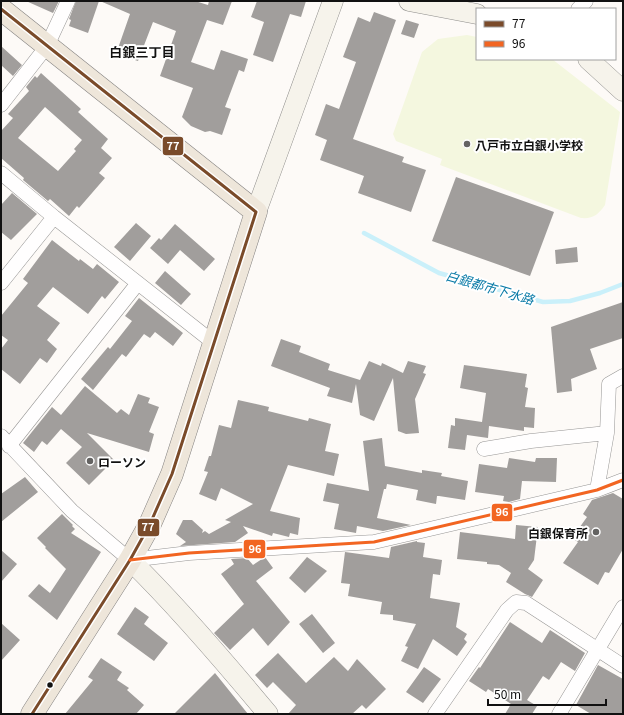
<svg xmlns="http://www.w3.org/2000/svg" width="624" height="715" font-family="Georgia,'Noto Sans JP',serif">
<rect width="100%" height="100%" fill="#fdfaf7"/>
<path fill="#f4f7df" d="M467 35 477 37V59H552L620 112 605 205C598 215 593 219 581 218L440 165 442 159 396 141 393 134 422 52 438 39Z"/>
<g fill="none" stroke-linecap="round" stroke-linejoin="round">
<path stroke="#caf0fa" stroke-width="4.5" d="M364 233 439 273 543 302 570 301 600 293 623 284"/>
</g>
<path fill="#a19e9c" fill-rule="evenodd" d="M26 1H59L53 13Z
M76 1H99L88 33 69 26 71 20 69 19Z
M100 1H195L208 5 209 1H232L223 25 207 20 191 62 214 70 221 50 248 59 244 72 239 70 225 107 231 109 222 135 210 131 205 132 191 126 182 117 193 88 160 76 176 31 153 22 138 61 116 54 130 14Z
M257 1H306L301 17 290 14 273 62 253 55 264 22 251 17Z
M374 12 396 20 353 139 404 157 402 162 426 170 411 212 358 193 364 176 320 160 327 140 315 135 326 104 339 109 356 62 343 57 358 17 370 22Z
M406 20 419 24 414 38 401 34Z
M1 46 22 65 13 76 1 65Z
M41 73 81 109 78 112 108 139 101 148 112 158 99 173 105 178 79 208 77 206 69 216 50 199 48 201 23 180 24 178 1 158V131L13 118 8 114 29 91 26 87 35 76 37 78ZM45 107 82 140 74 149 76 151 58 171 18 138Z
M456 177 554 212 530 276 432 241Z
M12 193 37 214 11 240 1 232V205Z
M136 223 151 236 130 261 114 247Z
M175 224 215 259 204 271 180 250 168 264 150 248 159 238 161 240Z
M52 240 79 261 80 259 93 269 97 264 119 282 105 299 102 296 88 314 53 287 37 306 60 323 47 340 57 349 47 363 40 358 20 384 1 369V349L8 340 1 335V316L28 283 23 279Z
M577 247 578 262 556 264 555 250Z
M165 271 191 294 181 305 155 283Z
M139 298 183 333 173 346 155 332 150 338 144 334 126 357 122 354 93 390 81 379 108 347 110 349 132 321 125 316Z
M623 302V338L590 349 597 369 571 379 572 391 557 393 551 327Z
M281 339 301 346 299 352 330 364 328 370 360 380 369 361 381 366 382 363 403 373 408 361 426 366 423 373 426 374 415 399 419 433 406 434 398 431 393 378 374 421 360 415 356 384 352 403 327 396 330 388 271 366Z
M464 365 527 374 525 387 528 388 525 407 535 408 534 428 524 427V431L489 426 488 438 467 435 465 450 448 448 451 425 455 426V418L482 422 486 393 460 388Z
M85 386 117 413 121 409 129 415 138 394 150 398 148 403 159 407 149 432 154 434 149 452 87 433 114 460 89 485 66 463 82 447 61 429 47 445 42 441 34 452 23 443 52 407 61 415Z
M238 400 269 407 268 411 308 421 309 418 331 424 325 451 339 454 334 476 288 465 270 511 300 518 298 535 290 533 289 537 273 533 272 536 243 526 248 533 235 542 180 546 186 542 176 534 183 520H192L203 530 202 533 205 531 209 534 231 522 225 520 253 504 221 488 216 501 199 494 208 472 204 471 209 456H211L219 425 231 428Z
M382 438 385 466 422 473V470L442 473 441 476 468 481 465 500 439 496H437L436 504 416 500 418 490 387 484 386 489H384L377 518 411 525 383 531 357 526 356 533 334 529 339 504 323 501 327 483 369 491 363 441Z
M509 458 535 462 536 458H557L556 482 522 481 520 499 509 502 503 501 504 496 475 492 479 464 507 468Z
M25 477 38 492 1 522V494Z
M613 493 623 499V549L609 573 605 572 598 585 563 563 578 542 572 538 587 517 583 514 592 500Z
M62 514 73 525 72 526 75 529 71 533 101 552 57 620 28 596 39 584 50 593 66 569 45 548 46 547 37 538Z
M516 525 538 527 534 560 528 569 543 580 532 597 525 594 506 582 511 573 499 565 487 564V562L457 559 460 532 515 539Z
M417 541V542L425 543 423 557 442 560 440 575 433 574 430 598 460 603 456 627 467 634 464 639 467 642 457 656 433 639 418 669 401 661 408 647 405 646 416 624 393 620V615L380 614 382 602 348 596 350 584 341 583 345 552 389 558 391 547Z
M1 550 17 564 1 582Z
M265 557 273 568 256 581 290 622 268 646 253 628 230 650 214 633 244 604 221 574 234 564 231 559 247 558 253 565Z
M307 557 327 571 305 593 289 578Z
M135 607 149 617 144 624 168 643 154 661 117 634Z
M312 614 335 643 323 653 299 624Z
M510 622 542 643 550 630 585 653 575 671 561 662 549 680 543 676 527 700 537 706 532 714H505L511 704 488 689 486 692 469 681 479 667 480 668Z
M1 623 20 640 1 661Z
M278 653 306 683 334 657 348 671 357 659 386 689 366 709 362 705 352 714H288L296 705 273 682 267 688 255 675Z
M101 658 122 672 117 680 129 688 127 690 144 705 136 714H65L93 680 88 677Z
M598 665 623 679V714H591L576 705Z
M424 667 441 679 423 703 406 692Z
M215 673 248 714H174Z"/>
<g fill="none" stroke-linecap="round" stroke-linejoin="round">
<defs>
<path id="street" d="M578 9 586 1
M1 105 47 46 68 1
M1 173 54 217 214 343
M1 283 54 217
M1 436 72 511 130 560 189 553 374 542 597 490 623 480
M9 446 138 283
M484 449 531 441 607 433
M597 490 607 433 609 384 623 376
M435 714 507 610 516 602 526 603 623 666
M559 714 623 607"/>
<path id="secondary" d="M409 1 477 14
M588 59 623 91
M256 212 333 1
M130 560C179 608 224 661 268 714"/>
<path id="primary" d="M1 9 256 212 172 474 150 524 130 560 32 714"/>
</defs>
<use href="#street" stroke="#979695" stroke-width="15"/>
<use href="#secondary" stroke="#8e8d8b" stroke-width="21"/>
<use href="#primary" stroke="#858382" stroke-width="23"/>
<use href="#street" stroke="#fffefe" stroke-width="14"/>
<use href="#secondary" stroke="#f6f3eb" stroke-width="20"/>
<use href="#primary" stroke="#eee6da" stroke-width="22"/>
<defs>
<path id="bus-1" d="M1 9 256 212 172 474 150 524 130 560 32 714"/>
<path id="bus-2" d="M130 560 189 553 374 542 597 490 623 480"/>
</defs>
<use href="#bus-1" stroke="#fff" stroke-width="6"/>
<use href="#bus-2" stroke="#fff" stroke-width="6"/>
<use href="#bus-1" stroke="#7a4b2a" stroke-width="3"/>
<use href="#bus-2" stroke="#f26522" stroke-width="3"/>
</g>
<g fill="#646362" stroke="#fff" stroke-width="1.5">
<circle cx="467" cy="144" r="4"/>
<circle cx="90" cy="461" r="4"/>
<circle cx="596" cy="532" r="4"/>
</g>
<circle fill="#111" stroke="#fff" stroke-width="1.5" cx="50" cy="685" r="3.5"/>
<g text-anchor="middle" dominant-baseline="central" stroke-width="4" stroke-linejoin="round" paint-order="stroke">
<g font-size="12" font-weight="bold" fill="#111" stroke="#fff" text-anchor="start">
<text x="475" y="144">八戸市立白銀小学校</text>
<text x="98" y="461">ローソン</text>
<text x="588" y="532" text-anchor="end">白銀保育所</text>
</g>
<g font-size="13" font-weight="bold" fill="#111" stroke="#fff">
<text x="142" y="51">白銀三丁目</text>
</g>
<g font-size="13" font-style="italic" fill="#0c7ca8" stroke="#fff">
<text transform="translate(490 287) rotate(16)">白銀都市下水路</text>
</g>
</g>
<g stroke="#fff" stroke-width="1.5">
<rect x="162" y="136" width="22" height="20" rx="4" fill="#7a4b2a"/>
<rect x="491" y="503" width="22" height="19" rx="4" fill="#f26522"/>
<rect x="137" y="518" width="23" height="19" rx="4" fill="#7a4b2a"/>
<rect x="243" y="539" width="23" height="20" rx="4" fill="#f26522"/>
</g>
<g font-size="11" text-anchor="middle" font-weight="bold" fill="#fff">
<text x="173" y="150">77</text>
<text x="502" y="516">96</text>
<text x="148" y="531">77</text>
<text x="255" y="553">96</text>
</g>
<rect width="624" height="715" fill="none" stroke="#111111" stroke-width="4"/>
<rect x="476" y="8" width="140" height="52" fill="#ffffff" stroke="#a0a0a0"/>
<rect x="484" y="21" width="20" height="6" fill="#7a4b2a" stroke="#a0a0a0"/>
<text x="512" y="28" font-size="12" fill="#111111">77</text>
<rect x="484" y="41" width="20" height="6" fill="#f26522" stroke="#a0a0a0"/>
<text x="512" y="48" font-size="12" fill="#111111">96</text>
<path d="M488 699v6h118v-6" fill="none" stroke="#111111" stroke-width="2"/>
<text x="494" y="699" font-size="12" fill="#111111" stroke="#ffffff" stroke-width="3" paint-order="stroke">50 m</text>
</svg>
